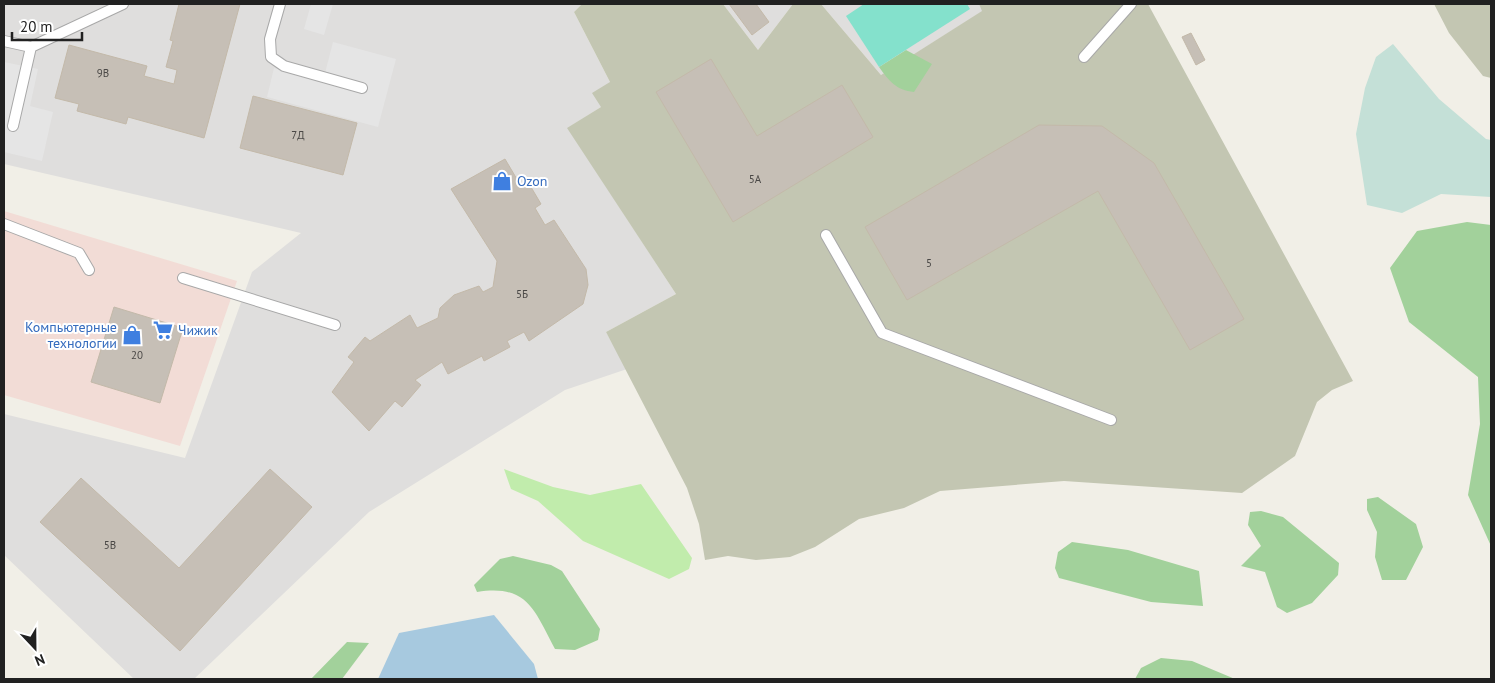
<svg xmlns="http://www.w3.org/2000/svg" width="1495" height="683" font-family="'PT Sans',sans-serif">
<rect width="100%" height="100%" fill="#f1efe7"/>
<path fill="#dfdedd" d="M4 4H582L574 12 610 82 601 107 568 128 676 294 606 332 627 369 565 390 369 512 194 679H134L4 555V414L185 458 252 272 301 233 4 164Z
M723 4H793L758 50Z
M821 4H979L983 11 881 75Z"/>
<path fill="#f2dcd6" d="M4 211 237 281 180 446 4 395Z"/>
<path fill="#c3c6b2" d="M582 4H723L758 50 793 4H821L881 75 982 11 979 4H1148L1353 381 1332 390 1317 402 1295 456 1242 493 1064 481 940 491 904 508 859 519 815 547 790 557 756 560 728 556 705 560 699 524 687 488 606 332 676 294 567 128 601 107 592 93 610 82 574 12Z
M1434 4H1491V78L1483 76 1449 33Z"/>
<path fill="#c1ecac" d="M504 469 553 487 590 495 641 484 692 558 689 569 669 579 583 541 538 501 511 489Z"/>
<path fill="#a2d19b" d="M906 50 932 64 914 92C896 90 889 81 879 67Z
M1467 222 1491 225V546L1468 495 1480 424 1478 377 1409 322 1390 268 1417 231Z
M1378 497 1416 524 1423 547 1406 580H1382L1375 557 1377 532 1367 510V499Z
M1261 511 1283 517 1339 563 1338 575 1312 603 1287 613 1277 607 1265 572 1241 566 1261 546 1248 525 1250 512Z
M1072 542 1128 550 1199 571 1203 606 1151 602 1059 578 1055 568 1058 552Z
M513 556 551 565 562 571 600 629 598 640 575 650 555 649C534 610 528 584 477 592L474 585 500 559Z
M347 642 369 643 342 679H311Z
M1161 658 1192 661 1235 679H1135L1141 668Z"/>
<path fill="#c4e0d7" d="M1393 44 1439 99 1486 139 1491 140V197L1441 194 1402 213 1367 205 1356 134 1365 88 1376 57Z"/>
<path fill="#84e1cc" d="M864 4H967L970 9 879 67 846 16Z"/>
<path fill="#e5e5e5" d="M311 4H333L324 35 304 29Z
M333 42 396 59 378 127 267 97 274 68 323 81Z
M4 62 38 69 30 106 53 112 42 161 4 152Z"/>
<path fill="#a7c9df" d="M494 615 534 664 538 679H378L399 633Z"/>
<path fill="#c6bfb6" stroke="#c3b9a9" d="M179 4H240L204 138 128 117 126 124 77 111 79 104 55 98 69 45 147 66 144 76 174 84 177 70 166 67 173 41 170 40Z
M729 4H756L769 22 752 35Z
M1191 33 1205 60 1196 65 1182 37Z
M711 59 757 136 842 85 873 137 733 222 656 92Z
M253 96 357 123 343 175 240 148Z
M1039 125 1102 126 1154 163 1244 319 1190 350 1098 191 907 300 865 227Z
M505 159 521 186 528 182 541 204 535 208 545 225 554 220 586 269 588 285 583 304 529 341 524 332 507 341 510 347 484 361 482 356 448 374 442 362 415 380 421 385 402 407 395 401 369 431 332 392 354 362 348 357 365 337 370 341 410 315 417 328 438 318 440 308 454 295 479 286 483 292 493 287 497 261 451 189Z
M114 307 183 328 160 403 91 382Z
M270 469 312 507 180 651 40 522 81 478 179 568Z"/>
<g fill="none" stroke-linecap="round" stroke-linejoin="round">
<defs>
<path id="lane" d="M280 4 270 39 271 57 284 66 362 88
M4 41 31 47 123 4
M1084 57 1131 4
M13 126 31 47
M4 224 79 253 89 270
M826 235 882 333 1111 420
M183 278 335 325"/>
</defs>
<use href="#lane" stroke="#a8a8a8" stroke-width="12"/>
<use href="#lane" stroke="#fff" stroke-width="10"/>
</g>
<defs>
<symbol id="shop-bare" viewBox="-9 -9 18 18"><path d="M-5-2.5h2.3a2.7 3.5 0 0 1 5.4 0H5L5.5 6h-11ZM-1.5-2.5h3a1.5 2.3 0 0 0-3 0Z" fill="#3f7fe0" stroke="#fff" stroke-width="2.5" paint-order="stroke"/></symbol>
<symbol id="supermarket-bare" viewBox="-9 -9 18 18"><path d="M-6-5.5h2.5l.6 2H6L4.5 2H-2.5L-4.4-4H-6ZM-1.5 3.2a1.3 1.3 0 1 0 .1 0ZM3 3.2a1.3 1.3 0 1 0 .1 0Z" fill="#3f7fe0" stroke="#fff" stroke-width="2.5" paint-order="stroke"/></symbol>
</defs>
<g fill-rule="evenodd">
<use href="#shop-bare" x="488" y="167" width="28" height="28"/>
<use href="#supermarket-bare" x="149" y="316" width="28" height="28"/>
<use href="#shop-bare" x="118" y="321" width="28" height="28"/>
</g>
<g text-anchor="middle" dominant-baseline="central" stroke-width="4" stroke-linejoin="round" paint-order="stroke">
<g font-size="11" fill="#4a4846">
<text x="103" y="73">9В</text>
<text x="298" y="135">7Д</text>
<text x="755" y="179">5А</text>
<text x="929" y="263">5</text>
<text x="522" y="294">5Б</text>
<text x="137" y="355">20</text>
<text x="110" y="545">5В</text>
</g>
<g font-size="14" fill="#366cbe" stroke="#fff" text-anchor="start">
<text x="517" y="181">Ozon</text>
<text x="117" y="327" text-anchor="end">Компьютерные<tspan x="117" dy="16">технологии</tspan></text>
<text x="178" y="330">Чижик</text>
</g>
</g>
<rect width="1495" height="683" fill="none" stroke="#212121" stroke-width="10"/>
<g transform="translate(35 648) rotate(158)" stroke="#ffffff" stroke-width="4" paint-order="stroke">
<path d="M0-4L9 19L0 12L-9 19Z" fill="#212121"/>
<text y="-8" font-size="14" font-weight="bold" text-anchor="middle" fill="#212121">N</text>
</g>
<path d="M12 32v8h70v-8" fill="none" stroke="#212121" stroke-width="2.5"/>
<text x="20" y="32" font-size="15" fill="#212121" stroke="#ffffff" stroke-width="4" paint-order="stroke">20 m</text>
</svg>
